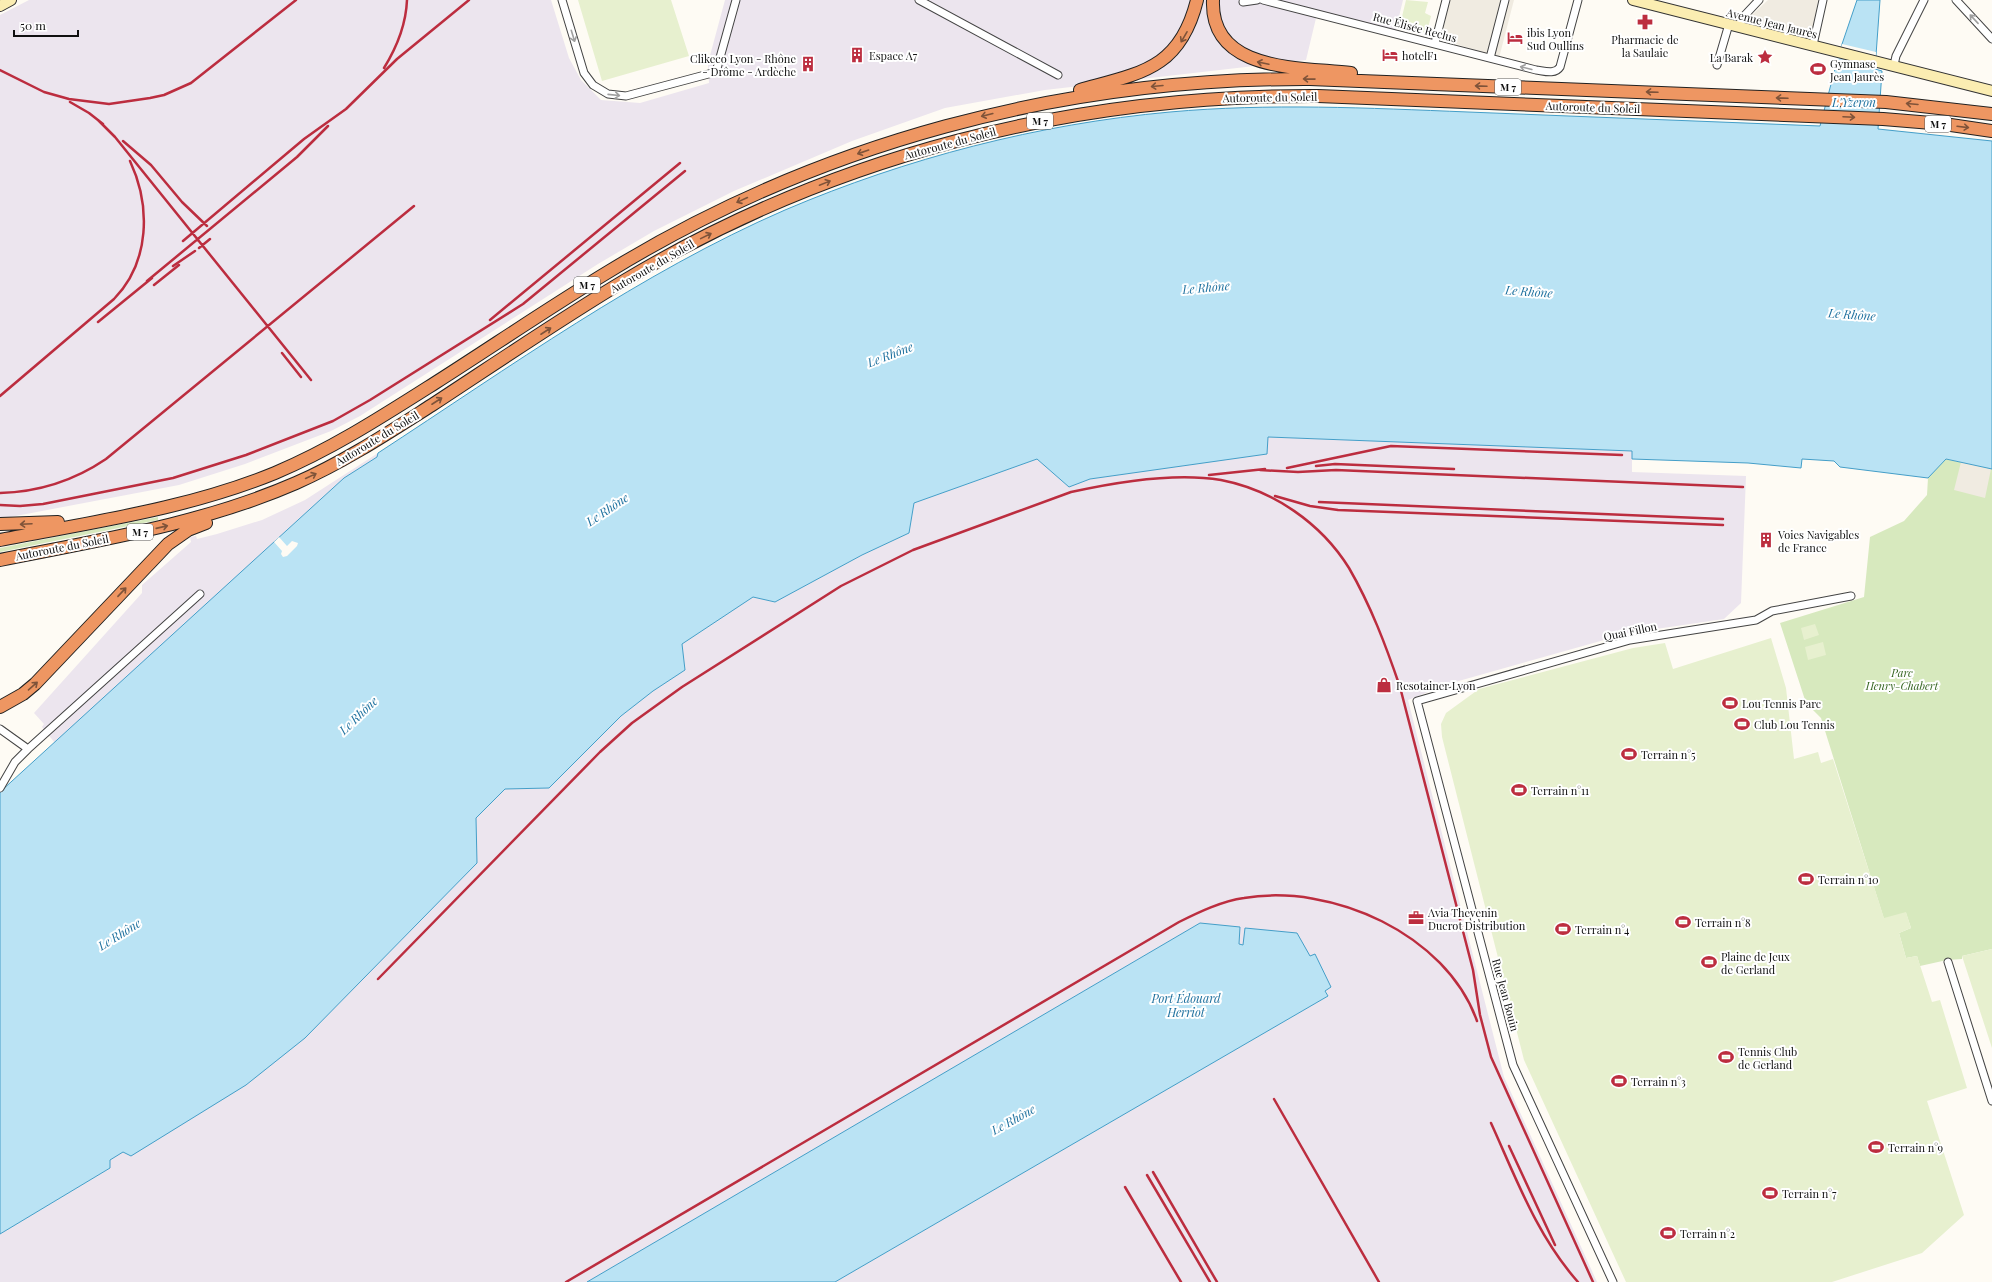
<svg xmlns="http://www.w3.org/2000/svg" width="1992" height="1282" font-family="'Playfair Display',serif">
<rect width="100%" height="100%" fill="#fefbf4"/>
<path fill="#ece5ee" d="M29 0H551L569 58 581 80 601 100 640 103 709 83 708 63 725 0H1403L1395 33 1317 14 1306 60 1045 90 945 108 852 141 734 191 654 231 598 264 360 416 331 431 245 464 179 485 5 518 0 517V15Z
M1268 437 1632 451V472L1746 476 1741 603 1724 619 1629 633 1448 684 1408 700 1504 1077 1597 1282H835L1328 996 1311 956 1246 928 1244 945 1239 944 1200 923 587 1282H0V1234L110 1168V1160L123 1151 131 1156 477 863 476 818 505 789 549 788 621 716 653 691 685 670 682 644 753 597 775 602 862 555 909 533 914 503 1037 459 1069 487 1090 479 1266 454Z
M378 453 377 457 344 478 55 743 42 727 44 724 34 713 142 593V585L191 542 190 537 196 536 197 539 217 534 262 520 305 500Z"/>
<path fill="#d7e9be" d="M1945 459 1992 469V949L1962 956V959L1947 960 1920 966 1917 956 1906 958 1899 933 1911 928 1906 913 1884 919 1821 718 1806 703 1780 623 1864 597 1870 537 1904 521 1927 495 1928 478Z
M158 517V520L0 552V548Z"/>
<path fill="#e7f0cf" d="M578 0H671L689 56 602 81Z
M1406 0 1428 2 1425 13 1431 16 1427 32 1424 33 1400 25Z
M1815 624 1819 635 1804 640 1801 628Z
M1771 638 1786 688 1794 759 1818 752 1821 763 1833 759 1884 918 1906 912 1911 928 1899 933 1906 958 1917 956 1932 1002 1940 1000 1967 1088 1927 1101 1964 1215 1922 1253 1832 1282H1626L1524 1060 1442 737 1441 724 1446 713 1479 689 1633 648 1665 643 1673 669Z
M1823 642 1826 655 1808 660 1805 647Z
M1992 949V1048L1962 956Z"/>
<path fill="#f0ebe1" d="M1450 0H1514L1499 58 1441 39Z
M1768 0H1818L1816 11 1818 12 1809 39 1748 24 1746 19 1751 12 1753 14Z
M1961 462 1991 469 1985 498 1954 490Z"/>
<path fill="#bae3f4" stroke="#449ec8" d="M1857 0H1880L1875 69 1882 71 1878 129 1992 141V469L1946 459 1928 478 1840 467 1834 461 1802 459 1801 468 1748 463 1632 459V451L1268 437 1267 454 1090 479 1069 487 1037 459 914 503 909 533 862 555 775 602 753 597 682 644 685 670 653 691 621 716 549 788 505 789 476 818 477 863 305 1038 246 1085 131 1156 123 1152 110 1160V1168L0 1234V792L344 478 377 457 378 453C510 367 640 273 785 210 907 158 1038 124 1170 112 1269 103 1368 108 1468 112 1585 117 1703 121 1820 126L1840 50Z
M1200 923 1240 927 1239 944 1243 945 1245 928 1297 933 1310 956 1315 954 1331 987 1325 991 1328 996 835 1282H587Z"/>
<path fill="#fefbf4" d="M1842 44 1876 52 1875 68 1838 58Z
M279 537 287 546 292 541 298 543 297 546 287 556 283 557 281 554 282 551 274 542Z"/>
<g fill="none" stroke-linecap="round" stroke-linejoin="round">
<defs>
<path id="street" d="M562 0 584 73 593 85 608 94 626 96 716 72 736 0
M919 0 1058 75
M1263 0 1536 70C1544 71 1555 75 1560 67L1578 0
M1956 0 1992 39
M1243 2 1257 0
M1738 26 1744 16 1759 0
M1435 43 1446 0
M1813 45 1823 0
M1490 58 1505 0
M1717 65 1729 24
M1894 65 1896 56 1924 0
M0 729 28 749 200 594
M0 788 15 762 28 749
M1948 962 1992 1101
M1613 1282 1513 1065 1417 701 1630 640 1756 620 1772 611 1851 596"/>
<path id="secondary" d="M1633 0 1992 91
M0 6 11 0"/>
<path id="highway" d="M1213 0C1210 73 1301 67 1351 73
M1080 90C1141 73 1180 69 1197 0
M0 524 58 522
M0 540C92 522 187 509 275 473 332 449 383 416 435 383 493 346 550 307 608 272 820 142 1062 78 1310 79L1886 102 1992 114
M0 560C100 540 202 524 296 483 344 462 388 433 432 405 496 363 559 320 624 281 835 154 1073 95 1318 96L1883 119 1944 124 1992 131
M0 707 23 694 35 684 168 544 188 530 206 523"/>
</defs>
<use href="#street" stroke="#434343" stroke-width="9"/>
<use href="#secondary" stroke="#323232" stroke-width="12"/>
<use href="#highway" stroke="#212121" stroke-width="14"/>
<use href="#street" stroke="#fff" stroke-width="7"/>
<use href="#secondary" stroke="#fbedb2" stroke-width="10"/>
<use href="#highway" stroke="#ee9662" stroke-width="12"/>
<path stroke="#bc2d3f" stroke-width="2.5" d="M384 68C397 47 406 25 407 0
M0 70 44 92 69 99 109 104 150 98 164 95 191 83 296 0
M70 102 89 113 103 124
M98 120 115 137 311 380
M123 141 151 165 182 202 207 226
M183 241 304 139 346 109 397 59 469 0
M199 248 210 239
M173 266 195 251
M147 281 297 157 328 126
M154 285 179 265
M490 320 680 163
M98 322 152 278
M282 353 301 377
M0 396 114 299C150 262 151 206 130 161
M1316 466 1335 464 1454 469
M1287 468 1391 446 1622 455
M1260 470 1298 472 1336 470 1743 487
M1209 475 1265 469
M0 493C38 492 75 480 106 459L414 206
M1275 496 1310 506 1338 510 1723 525
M1319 502 1723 519
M0 505 20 506 43 504 173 478 246 455 333 421 370 400 523 304 685 171
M378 979 600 752 632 723 682 687 841 586 913 550 1071 492C1116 482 1175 472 1221 480 1273 490 1321 523 1349 568 1371 606 1386 646 1400 687L1473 970 1480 1015 1491 1057 1593 1282
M1274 1099 1379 1282
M1491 1123C1516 1178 1537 1236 1578 1282
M1509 1146 1555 1245
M1153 1172 1217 1282
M1147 1175 1210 1282
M1125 1187 1181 1282
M566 1282 1179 922C1199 912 1222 901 1244 898 1332 883 1446 934 1477 1021"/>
</g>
<defs><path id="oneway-shaft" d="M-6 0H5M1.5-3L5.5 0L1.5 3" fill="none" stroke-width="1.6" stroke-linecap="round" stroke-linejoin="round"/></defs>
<g stroke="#9f9f9f">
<use href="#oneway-shaft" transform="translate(1974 19) rotate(-133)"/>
<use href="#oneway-shaft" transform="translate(573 36) rotate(73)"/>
<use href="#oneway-shaft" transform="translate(1526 68) rotate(-166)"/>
<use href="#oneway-shaft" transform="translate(614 95) rotate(6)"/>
</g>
<g stroke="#7f5339">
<use href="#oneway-shaft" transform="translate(1184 37) rotate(120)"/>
<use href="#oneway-shaft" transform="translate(1263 63) rotate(-168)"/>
<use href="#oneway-shaft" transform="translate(1309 79) rotate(-179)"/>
<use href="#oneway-shaft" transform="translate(1157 86) rotate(175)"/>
<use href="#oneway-shaft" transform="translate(1481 86) rotate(-178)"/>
<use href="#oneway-shaft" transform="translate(1652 92) rotate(-178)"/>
<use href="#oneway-shaft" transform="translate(1782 98) rotate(-178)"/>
<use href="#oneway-shaft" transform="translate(1912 104) rotate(-175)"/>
<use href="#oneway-shaft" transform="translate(987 115) rotate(166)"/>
<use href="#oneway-shaft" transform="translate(1849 117) rotate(3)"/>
<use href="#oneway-shaft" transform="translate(1963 127) rotate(7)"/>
<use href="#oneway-shaft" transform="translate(863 152) rotate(161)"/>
<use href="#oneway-shaft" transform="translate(825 183) rotate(-22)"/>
<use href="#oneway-shaft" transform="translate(742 200) rotate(155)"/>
<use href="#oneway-shaft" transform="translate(706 236) rotate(-26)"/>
<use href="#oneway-shaft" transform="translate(546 331) rotate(-33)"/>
<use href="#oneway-shaft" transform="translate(437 401) rotate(-33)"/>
<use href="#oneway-shaft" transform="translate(311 476) rotate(-25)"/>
<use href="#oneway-shaft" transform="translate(26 524) rotate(177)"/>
<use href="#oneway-shaft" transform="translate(162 527) rotate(-13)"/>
<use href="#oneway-shaft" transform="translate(122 592) rotate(-47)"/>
<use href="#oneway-shaft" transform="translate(33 686) rotate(-41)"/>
</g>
<defs>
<symbol id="pharmacy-bare" viewBox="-9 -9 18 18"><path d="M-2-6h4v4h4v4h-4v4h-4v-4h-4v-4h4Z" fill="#bc2d3f" stroke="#fff" stroke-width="2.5" paint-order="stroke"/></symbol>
<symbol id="hotel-bare" viewBox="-9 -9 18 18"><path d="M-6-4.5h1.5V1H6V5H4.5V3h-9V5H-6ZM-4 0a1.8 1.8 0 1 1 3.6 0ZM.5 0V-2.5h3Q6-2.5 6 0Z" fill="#bc2d3f" stroke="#fff" stroke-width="2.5" paint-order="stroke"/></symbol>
<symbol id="building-bare" viewBox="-9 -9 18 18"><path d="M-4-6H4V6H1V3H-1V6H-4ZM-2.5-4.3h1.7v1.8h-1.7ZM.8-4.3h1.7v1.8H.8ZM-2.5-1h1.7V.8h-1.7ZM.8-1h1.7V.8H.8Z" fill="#bc2d3f" stroke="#fff" stroke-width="2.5" paint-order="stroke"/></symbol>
<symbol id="sight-bare" viewBox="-9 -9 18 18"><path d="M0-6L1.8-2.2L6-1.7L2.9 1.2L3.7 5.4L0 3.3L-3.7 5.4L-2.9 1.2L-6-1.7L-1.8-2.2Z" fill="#bc2d3f" stroke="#fff" stroke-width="2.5" paint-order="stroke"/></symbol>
<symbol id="stadium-bare" viewBox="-9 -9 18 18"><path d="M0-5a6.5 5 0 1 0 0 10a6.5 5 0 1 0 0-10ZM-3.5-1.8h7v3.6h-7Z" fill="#bc2d3f" stroke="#fff" stroke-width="2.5" paint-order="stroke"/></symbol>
<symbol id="shop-bare" viewBox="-9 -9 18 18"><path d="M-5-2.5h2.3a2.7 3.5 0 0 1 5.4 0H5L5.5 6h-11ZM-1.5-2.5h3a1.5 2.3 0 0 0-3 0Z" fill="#bc2d3f" stroke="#fff" stroke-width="2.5" paint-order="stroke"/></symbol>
<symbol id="office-bare" viewBox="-9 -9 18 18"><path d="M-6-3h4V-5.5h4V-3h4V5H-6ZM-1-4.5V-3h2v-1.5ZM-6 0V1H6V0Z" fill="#bc2d3f" stroke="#fff" stroke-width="2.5" paint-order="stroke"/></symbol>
</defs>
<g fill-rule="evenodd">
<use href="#pharmacy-bare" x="1634" y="11" width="22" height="22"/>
<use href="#hotel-bare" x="1504" y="27" width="22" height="22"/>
<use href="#building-bare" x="846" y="44" width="22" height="22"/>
<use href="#hotel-bare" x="1379" y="44" width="22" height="22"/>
<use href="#sight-bare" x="1754" y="46" width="22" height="22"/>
<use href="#building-bare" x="797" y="53" width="22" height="22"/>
<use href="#stadium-bare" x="1807" y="58" width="22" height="22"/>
<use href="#building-bare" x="1755" y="529" width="22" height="22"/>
<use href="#shop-bare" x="1373" y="674" width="22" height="22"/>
<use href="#stadium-bare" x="1719" y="692" width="22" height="22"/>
<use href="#stadium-bare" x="1731" y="713" width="22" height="22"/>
<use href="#stadium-bare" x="1618" y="743" width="22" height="22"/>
<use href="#stadium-bare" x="1508" y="779" width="22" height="22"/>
<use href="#stadium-bare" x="1795" y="868" width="22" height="22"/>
<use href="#office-bare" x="1405" y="907" width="22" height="22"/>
<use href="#stadium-bare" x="1672" y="911" width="22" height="22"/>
<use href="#stadium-bare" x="1552" y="918" width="22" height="22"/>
<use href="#stadium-bare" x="1698" y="951" width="22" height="22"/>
<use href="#stadium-bare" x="1715" y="1046" width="22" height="22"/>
<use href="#stadium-bare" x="1608" y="1070" width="22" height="22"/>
<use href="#stadium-bare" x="1865" y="1136" width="22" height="22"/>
<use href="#stadium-bare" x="1759" y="1182" width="22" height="22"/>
<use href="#stadium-bare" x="1657" y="1222" width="22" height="22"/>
</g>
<g text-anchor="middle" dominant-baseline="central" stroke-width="4" stroke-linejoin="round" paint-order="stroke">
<g fill="#fff" stroke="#585858" stroke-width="1">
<rect x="1495" y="79" width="26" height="16" rx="3"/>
<rect x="1027" y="113" width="26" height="16" rx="3"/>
<rect x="1925" y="116" width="26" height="16" rx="3"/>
<rect x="574" y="277" width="26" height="16" rx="3"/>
<rect x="127" y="524" width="26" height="16" rx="3"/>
</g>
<g font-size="10" font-weight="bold" fill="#101010">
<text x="1508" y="87">M 7</text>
<text x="1040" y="121">M 7</text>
<text x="1938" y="124">M 7</text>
<text x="587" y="285">M 7</text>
<text x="140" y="532">M 7</text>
</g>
<g font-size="11" fill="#101010" stroke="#fff">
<text transform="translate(1772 23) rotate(14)">Avenue Jean Jaurès</text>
<text transform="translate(1415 27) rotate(15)">Rue Élisée Reclus</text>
<text transform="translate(1270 97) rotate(-1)">Autoroute du Soleil</text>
<text transform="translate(1593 107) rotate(2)">Autoroute du Soleil</text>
<text transform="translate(950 143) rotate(-15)">Autoroute du Soleil</text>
<text transform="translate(652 266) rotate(-30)">Autoroute du Soleil</text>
<text transform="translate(377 438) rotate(-31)">Autoroute du Soleil</text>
<text transform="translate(62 547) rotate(-11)">Autoroute du Soleil</text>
<text transform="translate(1630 631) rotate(-12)">Quai Fillon</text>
<text transform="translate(1506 995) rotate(75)">Rue Jean Bouin</text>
</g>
<g font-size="11" fill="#101010" stroke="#fff" text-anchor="start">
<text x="1527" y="32">ibis Lyon<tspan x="1527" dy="13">Sud Oullins</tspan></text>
<text x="1645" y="39" text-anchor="middle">Pharmacie de<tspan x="1645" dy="13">la Saulaie</tspan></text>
<text x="869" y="55">Espace A7</text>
<text x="1402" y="55">hotelF1</text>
<text x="1753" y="57" text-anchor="end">La Barak</text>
<text x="796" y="58" text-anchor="end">Clikeco Lyon - Rhône<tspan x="796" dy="13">- Drôme - Ardèche</tspan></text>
<text x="1830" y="63">Gymnase<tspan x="1830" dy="13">Jean Jaurès</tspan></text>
<text x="1778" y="534">Voies Navigables<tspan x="1778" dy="13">de France</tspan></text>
<text x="1396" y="685">Resotainer Lyon</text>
<text x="1742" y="703">Lou Tennis Parc</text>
<text x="1754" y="724">Club Lou Tennis</text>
<text x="1641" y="754">Terrain n°5</text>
<text x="1531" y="790">Terrain n°11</text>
<text x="1818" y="879">Terrain n°10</text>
<text x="1428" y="912">Avia Thevenin<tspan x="1428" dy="13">Ducrot Distribution</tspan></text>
<text x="1695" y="922">Terrain n°8</text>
<text x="1575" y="929">Terrain n°4</text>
<text x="1721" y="956">Plaine de Jeux<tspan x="1721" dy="13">de Gerland</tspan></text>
<text x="1738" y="1051">Tennis Club<tspan x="1738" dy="13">de Gerland</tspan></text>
<text x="1631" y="1081">Terrain n°3</text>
<text x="1888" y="1147">Terrain n°9</text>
<text x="1782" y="1193">Terrain n°7</text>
<text x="1680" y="1233">Terrain n°2</text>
</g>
<g font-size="11" font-style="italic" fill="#366622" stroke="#fff">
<text x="1902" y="672">Parc<tspan x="1902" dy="13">Henry-Chabert</tspan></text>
</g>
<g font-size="12" font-style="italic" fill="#1d709e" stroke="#fff">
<text x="1854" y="102">L'Yzeron</text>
<text transform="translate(1206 287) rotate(-5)">Le Rhône</text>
<text transform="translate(1529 291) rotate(4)">Le Rhône</text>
<text transform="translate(1852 314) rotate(4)">Le Rhône</text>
<text transform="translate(890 354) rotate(-21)">Le Rhône</text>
<text transform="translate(607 509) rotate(-34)">Le Rhône</text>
<text transform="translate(358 715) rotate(-44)">Le Rhône</text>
<text transform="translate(119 934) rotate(-32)">Le Rhône</text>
<text x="1186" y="998">Port Édouard<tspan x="1186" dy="14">Herriot</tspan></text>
<text transform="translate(1013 1119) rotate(-29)">Le Rhône</text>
</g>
</g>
<path d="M14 30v6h64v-6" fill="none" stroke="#101010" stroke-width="2"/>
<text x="20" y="30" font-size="12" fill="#101010" stroke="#ffffff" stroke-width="3" paint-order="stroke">50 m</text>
</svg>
